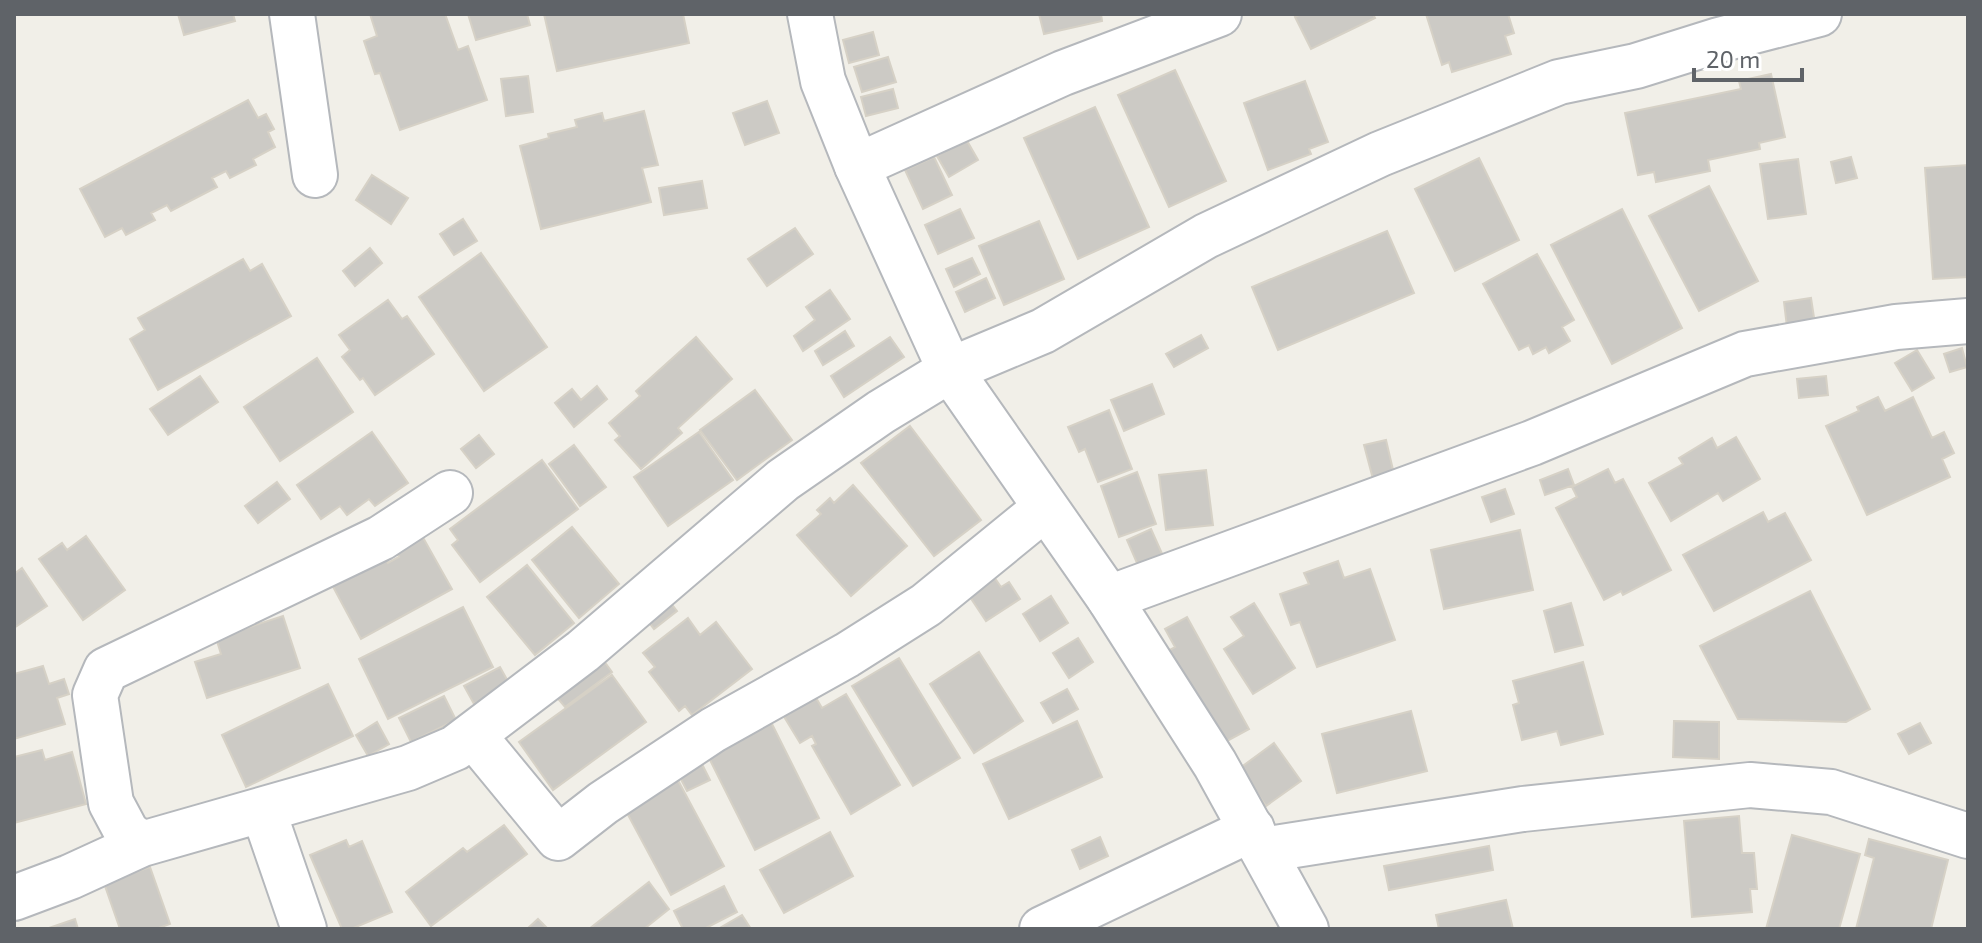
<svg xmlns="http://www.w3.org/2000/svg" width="1982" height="943" font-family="'Exo 2',sans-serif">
<rect width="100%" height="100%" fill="#f1efe8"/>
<path fill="#cccac5" stroke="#d6d1c6" stroke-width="2" d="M178 14H233L235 21 184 35Z
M370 14H445L458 50 468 46 487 100 400 130 380 73 375 74 364 41 377 36Z
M468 14H527L530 25 476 40Z
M544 14H683L689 43 557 71Z
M1039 14H1101L1102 21 1044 34Z
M1301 14H1373L1375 18 1311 49 1295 17Z
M1426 14H1508L1514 33 1505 36 1511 54 1452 72 1449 62 1442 65Z
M873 32 879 55 849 63 843 40Z
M888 57 896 82 862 92 854 67Z
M1175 70 1226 181 1169 207 1118 95Z
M1771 74 1785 137 1759 143 1760 149 1708 160 1710 171 1656 182 1654 172 1638 175 1625 113 1741 89 1739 81Z
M528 76 533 112 506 116 501 79Z
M1305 81 1328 142 1309 149 1311 154 1268 170 1244 103Z
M893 89 898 108 866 116 861 97Z
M248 100 258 118 266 114 274 129 268 132 275 147 253 159 256 165 230 178 226 171 212 178 217 187 171 211 167 205 151 213 155 220 126 235 122 228 105 237 80 189Z
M767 101 779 133 745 145 733 113Z
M1095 107 1149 227 1078 259 1024 138Z
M644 111 658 165 642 168 651 202 541 229 520 146 549 138 548 134 577 127 575 120 602 113 604 121Z
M966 139 978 160 949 177 937 156Z
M934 157 952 195 923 209 905 170Z
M1851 157 1857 178 1836 183 1831 162Z
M1479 158 1519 240 1455 271 1415 189Z
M1798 159 1806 214 1768 219 1760 164Z
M1968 165V277L1933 279 1925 168Z
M372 175 408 198 391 224 356 200Z
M702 181 707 208 664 215 659 188Z
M1709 186 1758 281 1699 311 1649 216Z
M960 209 974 238 938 254 925 225Z
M1622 209 1682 328 1612 364 1551 245Z
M463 219 477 241 454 255 440 234Z
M1039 221 1064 279 1004 305 979 246Z
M795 228 813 254 767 286 748 259Z
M1387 231 1414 293 1278 350 1252 287Z
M370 248 382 263 355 286 343 271Z
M481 253 547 347 484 391 419 297Z
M1537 254 1574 320 1562 327 1570 341 1549 353 1546 347 1533 354 1529 345 1519 350 1483 284Z
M972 258 980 274 954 287 946 269Z
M243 259 250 271 262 264 291 316 158 390 130 339 145 330 138 318Z
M986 278 995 298 965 312 956 292Z
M830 290 850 319 803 351 794 336 815 320 806 307Z
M1811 298 1815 324 1787 327 1784 302Z
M388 300 402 319 407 316 434 354 375 395 363 378 360 380 342 357 350 350 339 335Z
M845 331 854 346 823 365 815 351Z
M1201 335 1208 348 1174 367 1166 354Z
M696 337 732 379 678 428 682 433 641 469 615 440 620 436 609 423 640 396 636 391Z
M890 337 904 357 844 397 831 376Z
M1962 348 1967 367 1950 372 1944 354Z
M1917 350 1934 378 1912 391 1895 363Z
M317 358 353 412 280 461 244 407Z
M200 376 218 402 168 435 150 409Z
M1826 376 1828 395 1799 398 1797 379Z
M1152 384 1164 414 1124 431 1111 400Z
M597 386 607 399 574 427 555 403 572 389 581 400Z
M755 390 792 440 737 480 700 430Z
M1878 397 1885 411 1913 397 1932 438 1944 432 1954 453 1942 459 1950 477 1867 515 1826 426 1859 411 1857 407Z
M1109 410 1132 469 1098 482 1085 449 1079 452 1068 427Z
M910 426 981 520 934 556 861 463Z
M372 432 408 483 375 506 369 499 347 515 340 506 321 519 297 485Z
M699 432 733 480 668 526 634 477Z
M479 435 494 454 476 468 461 449Z
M1736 437 1760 479 1723 501 1718 493 1671 521 1649 483 1683 464 1679 458 1712 438 1717 448Z
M1386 440 1394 474 1373 479 1364 445Z
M574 445 606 487 580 506 549 464Z
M542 460 578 509 480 582 452 545 458 540 450 529Z
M1568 469 1574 485 1545 495 1540 480Z
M1608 469 1615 483 1623 479 1671 570 1623 595 1621 591 1604 600 1556 508 1577 497 1572 487Z
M1206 470 1213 525 1166 530 1159 475Z
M1137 472 1156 524 1119 537 1101 486Z
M277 482 290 499 258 523 245 506Z
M853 485 907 546 851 596 797 535 821 514 817 510 830 498 834 503Z
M1505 489 1514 514 1491 522 1482 497Z
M1763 512 1768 522 1785 513 1811 560 1714 611 1683 555Z
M572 527 619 584 579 618 532 560Z
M1151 529 1164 558 1140 570 1127 540Z
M1520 530 1533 590 1444 609 1431 550Z
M421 534 452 589 361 639 331 583 384 555 388 563 399 557 394 549Z
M86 536 125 590 83 620 39 559 62 543 67 550Z
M1338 561 1344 578 1370 569 1395 640 1317 667 1300 622 1291 625 1280 594 1309 584 1304 573Z
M527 565 574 623 535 655 487 597Z
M22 568 47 606 14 628V574Z
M990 571 1001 587 1009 582 1020 599 986 621 964 588Z
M1810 591 1870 709 1846 722 1738 719 1700 646Z
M1051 596 1068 623 1040 641 1023 614Z
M667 598 677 611 654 629 644 616Z
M1254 603 1295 668 1253 694 1224 649 1244 636 1231 617Z
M1571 603 1583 645 1555 652 1544 611Z
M463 607 493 667 388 719 359 659Z
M283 616 300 668 207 698 195 662 221 654 216 638Z
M1187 617 1249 729 1218 746 1166 652 1175 647 1165 629Z
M688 618 700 635 716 622 752 669 692 715 685 706 679 711 649 672 655 667 643 653Z
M1078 638 1093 662 1069 678 1053 653Z
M979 652 1023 721 974 753 930 684Z
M601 657 612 672 565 707 553 693Z
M899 658 960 758 913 786 852 686Z
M1583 662 1603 734 1561 745 1557 731 1522 740 1513 705 1519 703 1513 681Z
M43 666 49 684 64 679 69 694 57 698 65 724 14 739V674Z
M500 667 510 685 474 704 464 686Z
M612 675 646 722 553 790 519 742Z
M328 684 353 736 246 787 222 735Z
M1067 689 1078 709 1053 723 1041 703Z
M812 691 822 708 846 694 900 785 851 814 812 746 816 744 812 736 800 743 780 710Z
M444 696 456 720 411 742 399 718Z
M765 710 819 818 755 850 701 742Z
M1411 711 1427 771 1337 793 1322 734Z
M1077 721 1102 777 1009 819 983 764Z
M1674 721 1719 722V759L1673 757Z
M377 722 389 744 368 756 356 735Z
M1920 723 1931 743 1909 754 1898 734Z
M1274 743 1301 781 1266 806 1240 768Z
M42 750 45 760 72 752 86 804 14 823V757Z
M697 754 710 780 687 791 674 766Z
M673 771 724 866 671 895 620 800Z
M1739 816 1742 853H1754L1757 889H1750L1752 912 1692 917 1684 821Z
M504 825 527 854 431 926 406 892 463 848 467 852Z
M830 832 853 876 784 913 760 870Z
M1792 835 1860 854 1839 929H1766Z
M1100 837 1108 856 1080 869 1072 850Z
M1869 839 1948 860 1931 929H1856L1874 858 1865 855Z
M346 840 349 847 362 841 392 912 351 929H342L310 855Z
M1489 846 1493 870 1389 890 1384 866Z
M150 867 170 924 156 929H120L104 883Z
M649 882 669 909 644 929H589Z
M724 886 737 912 704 929H683L674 911Z
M1506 900 1513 929H1439L1436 915Z
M742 915 751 929H718Z
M75 919 78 929H46Z
M538 919 548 929H527Z"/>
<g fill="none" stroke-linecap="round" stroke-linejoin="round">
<defs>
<path id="minor" d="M292 14 315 175
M857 166 1063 73 1219 14
M1109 598 1532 443 1745 354 1896 327 1968 321
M473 735 558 838 603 803 713 730 847 655 926 605 1045 508
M263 810 304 929
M142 844 127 833 111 803 95 695 106 670 381 538 450 493
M1263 850 1523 809 1750 785 1831 792 1968 836
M14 898 70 877 142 844 408 768 455 748 583 651 783 480 881 412 950 370 1043 331 1206 236 1380 154 1559 82 1636 66 1719 40 1819 14
M1042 929 1252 829"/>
<path id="tertiary" d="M810 14 823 81 857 166 950 370 1109 598 1215 764 1306 929"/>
</defs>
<use href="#minor" stroke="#b5b8bc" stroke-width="48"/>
<use href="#tertiary" stroke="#b5b8bc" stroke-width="48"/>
<use href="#minor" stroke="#fff" stroke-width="44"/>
<use href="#tertiary" stroke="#fff" stroke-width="44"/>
</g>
<rect width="1982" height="943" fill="none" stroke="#5f6368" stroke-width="32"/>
<path d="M1694 68v12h108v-12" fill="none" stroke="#5f6368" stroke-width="4"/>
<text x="1706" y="68" font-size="24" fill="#5f6368" stroke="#ffffff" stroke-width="6" paint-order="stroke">20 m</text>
</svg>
